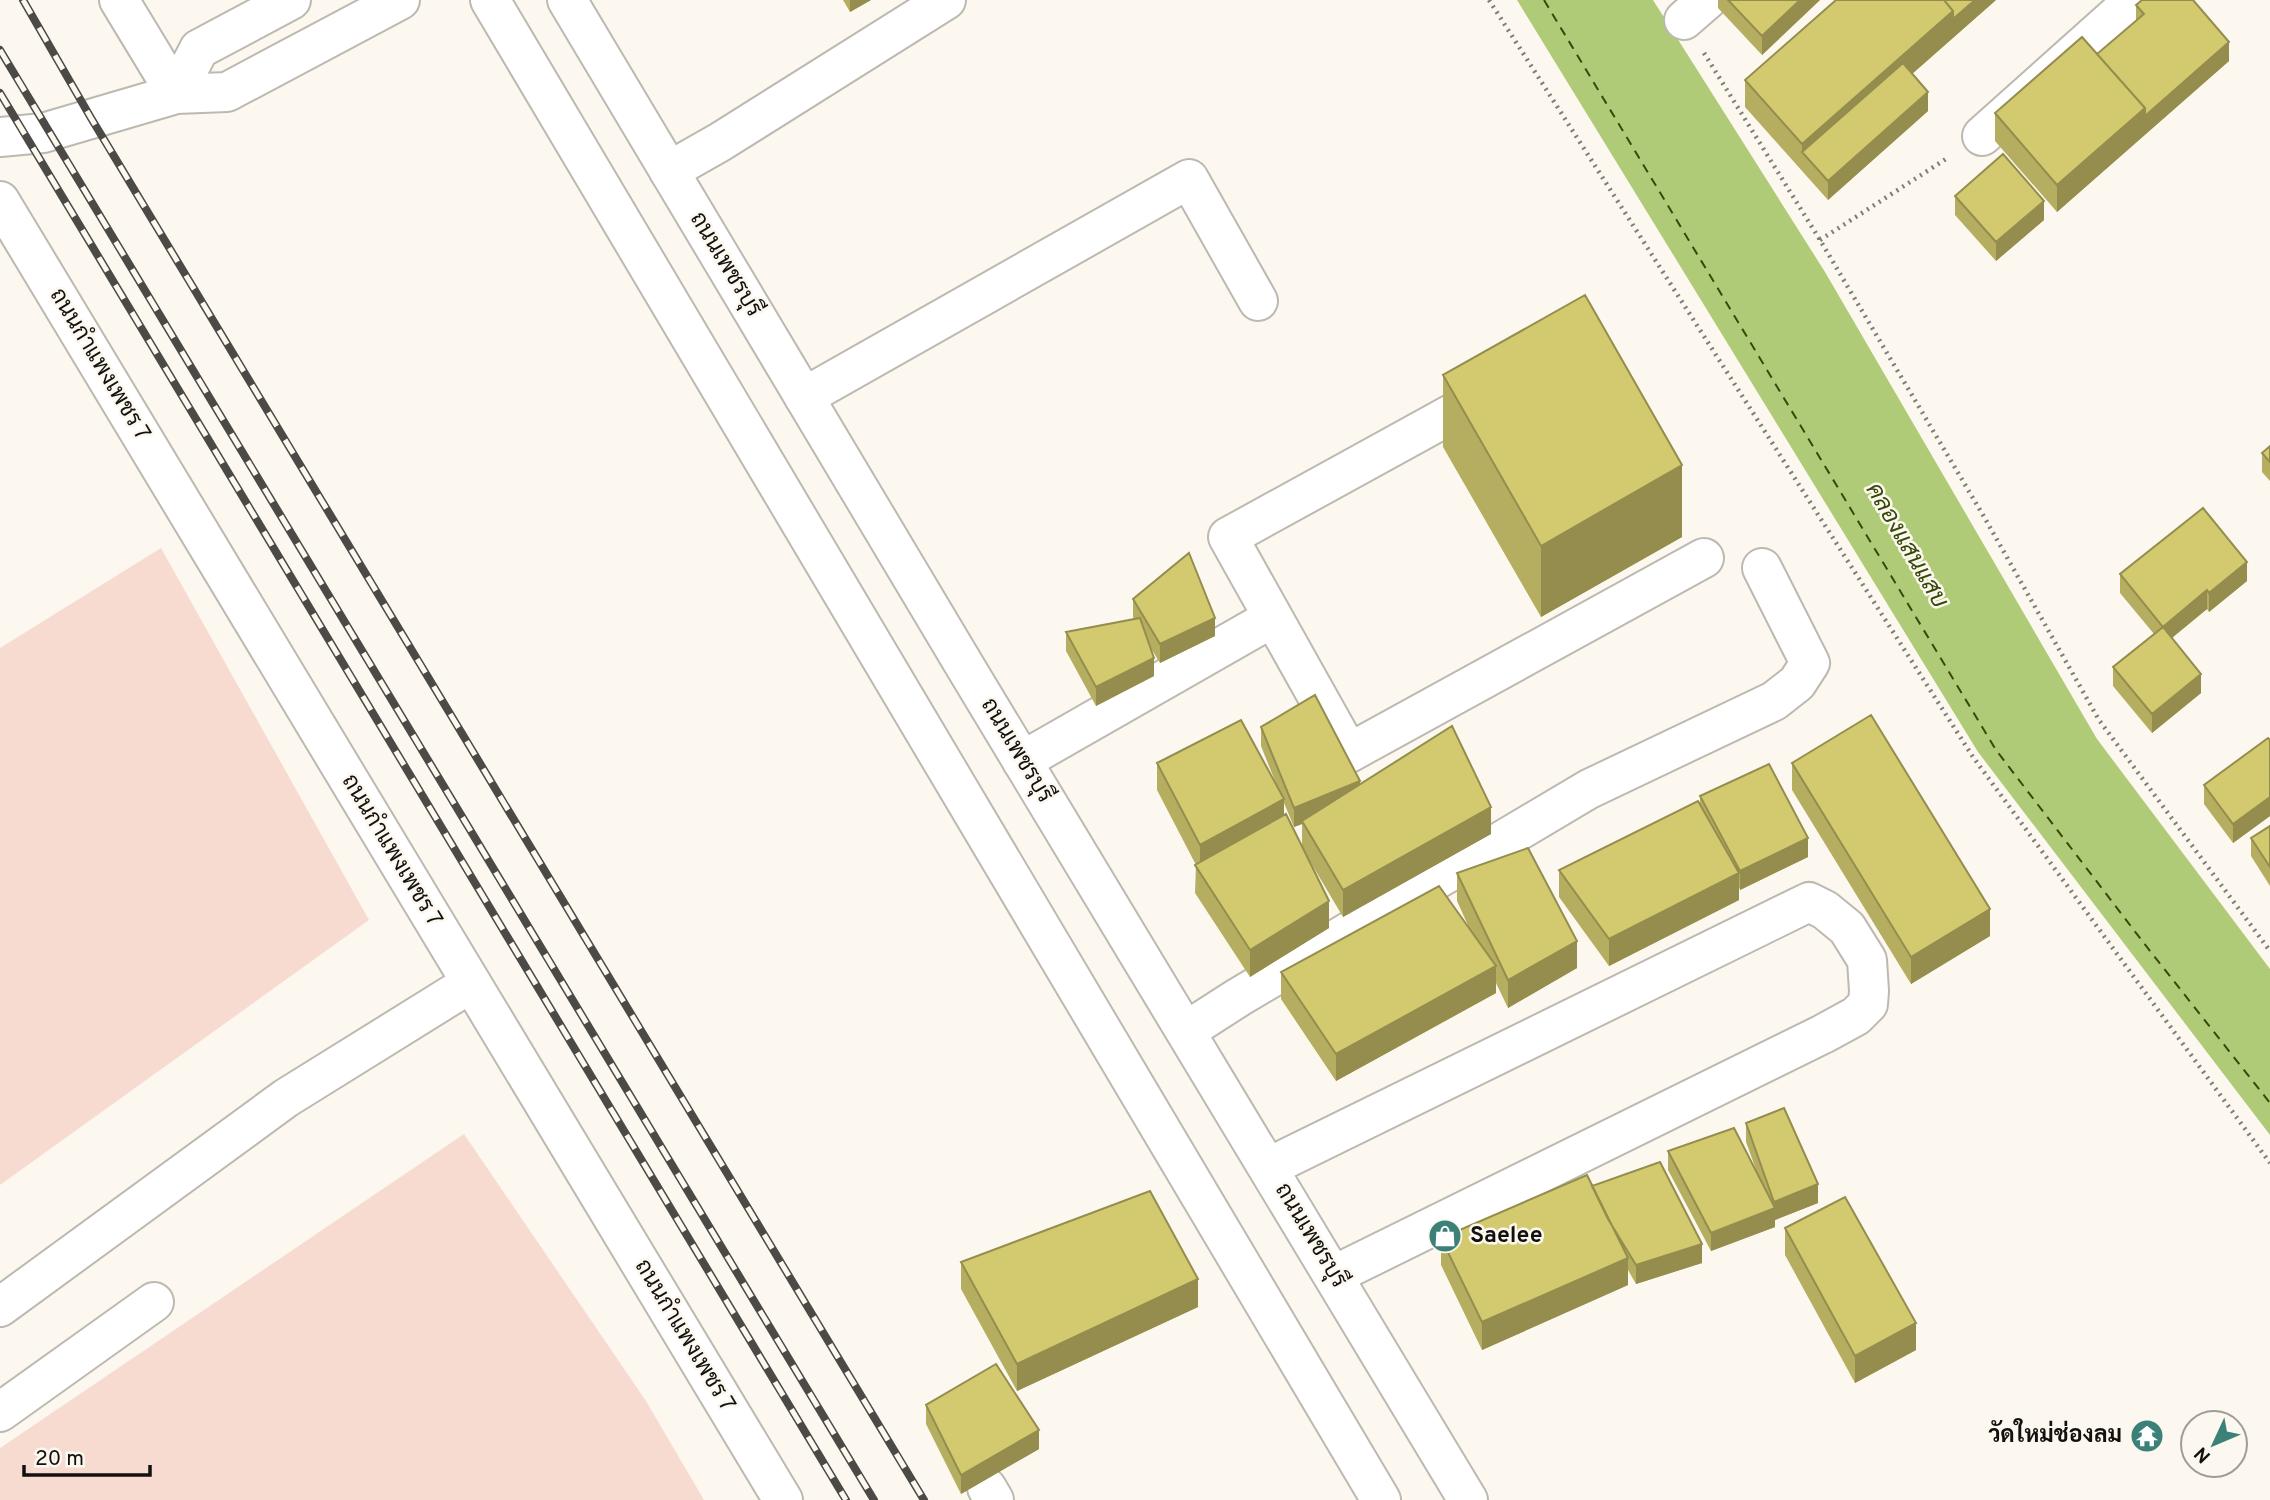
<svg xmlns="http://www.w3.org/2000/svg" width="2270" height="1500" font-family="Overpass,Sarabun,sans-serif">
<rect width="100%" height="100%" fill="#fcf8ef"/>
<path fill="#f7dbd0" d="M161 548 369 920 0 1185V648Z
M464 1134 646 1401 704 1500H0V1448Z"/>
<path fill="#b0cb78" d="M1517 0H1653L1825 272 2097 739 2270 969V1135L1978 752Z"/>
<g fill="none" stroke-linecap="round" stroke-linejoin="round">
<path stroke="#38480a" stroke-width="2" stroke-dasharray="9 7" stroke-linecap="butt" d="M1544 0 1996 750 2143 942 2270 1103"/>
<defs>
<path id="minor" d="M119 0 176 94
M1684 20 1707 0
M176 94 199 49 291 0
M1982 136 2134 0
M0 137 43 133 176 94 227 92 400 0
M669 171 720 142 946 0
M0 201 783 1500
M1488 394 1228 537 1349 753 1704 558
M804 397 1189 179 1258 301
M1022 761 1272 618
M1186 1031 1239 997 1589 789 1774 701 1797 683 1810 663 1762 568
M1269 1167 1809 902 1825 910 1847 928 1867 960 1869 991 1868 1004 1856 1016 1823 1034 1334 1275
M0 1307 286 1098 471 983
M0 1412 154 1302
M987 1488 994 1500"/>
<path id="major" d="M490 0 1381 1500
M567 0 966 668 1468 1500"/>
</defs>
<use href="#minor" stroke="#bdb9b1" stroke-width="42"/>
<use href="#major" stroke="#bdb9b1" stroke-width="42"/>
<path stroke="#7f7d77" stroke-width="4.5" stroke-dasharray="2 5" stroke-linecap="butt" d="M1489 0 1973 757 2270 1163
M1704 53 1820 240 1983 515 2099 720 2270 951
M1820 240 1949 157"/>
<use href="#minor" stroke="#fff" stroke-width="38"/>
<use href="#major" stroke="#fff" stroke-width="38"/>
<defs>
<path id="rail" d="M23 0 91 118 924 1500
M0 50 874 1500
M0 93 846 1500"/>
</defs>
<use href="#rail" stroke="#4c4a46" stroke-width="8"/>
<use href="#rail" stroke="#fcf8ef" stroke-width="5" stroke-dasharray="16" stroke-linecap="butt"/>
</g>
<path fill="#b5ae60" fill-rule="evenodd" d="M843 0H871L850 12Z
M1718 0H1820L1762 55 1718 8Z
M1996 0 1912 74 1928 111 1828 200 1745 107V80Z
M2136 5 2229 61 2057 212 1995 141V113L2097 54 2136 21Z
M1955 196 2044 220 1996 261 1955 215Z
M1443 375 1682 537 1541 617 1443 447Z
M2270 446V481L2262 472V453Z
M2120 574 2247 581 2209 612 2207 609 2172 638 2201 693 2152 733 2113 686V667L2154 634 2120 593Z
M1133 599 1215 636 1160 663 1149 645 1154 676 1096 706 1066 651V632L1134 619 1133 617Z
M1261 727 1360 784 1491 834 1343 917 1308 858 1329 928 1250 977 1195 893 1196 865 1157 790V763L1277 786 1261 746ZM1284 803 1294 827 1302 824V846L1284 816Z
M2270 740V816L2233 843 2204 804V785Z
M1792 763 1990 936 1911 984 1792 790Z
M1700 796 1808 857 1740 890 1739 887V900L1609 966 1559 897V870L1700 803Z
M2270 826V886L2251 856V838Z
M1457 873 1577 968 1508 1008 1496 983V993L1336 1081 1281 999V972L1471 932 1457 901Z
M1746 1123 1818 1203 1775 1220V1227L1711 1251 1668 1170V1151L1758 1175 1746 1142Z
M1592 1186 1702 1263 1636 1284 1628 1270V1285L1482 1350 1441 1265V1238Z
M1785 1228 1916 1350 1855 1383 1785 1255Z
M961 1262 1198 1307 1017 1391 961 1289Z
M926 1405 1039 1449 961 1494 926 1424Z"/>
<path fill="#948d4e" d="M850 0H871L850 12Z
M1800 0H1820L1762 55V36Z
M1975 0H1996L1811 163 1802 152V144L1953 11Z
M2229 42V61L2057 212V185L2145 108Z
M1928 92V111L1828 200V181Z
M2044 201V220L1996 261V242Z
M1682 465V537L1541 617V546Z
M2247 562V581L2209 612V593Z
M2207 590V609L2163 645V627Z
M1215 618V636L1160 663V644Z
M1154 658V676L1096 706V687Z
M2201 674V693L2152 733V714Z
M1360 781V799L1302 821V824L1294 827V808Z
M2270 797V816L2233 843V824Z
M1284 799V826L1200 872V845Z
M1491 807V834L1343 917V890Z
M1808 838V857L1740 890V871Z
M1739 873V900L1609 966V939Z
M1329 901V928L1250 977V950Z
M1990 909V936L1911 984V957Z
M1577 941V968L1508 1008V980Z
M1496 966V993L1336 1081V1054Z
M1818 1184V1203L1775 1220V1227L1711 1251V1233L1774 1208V1202Z
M1702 1244V1263L1636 1284V1265Z
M1628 1258V1285L1482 1350V1322Z
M1198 1279V1307L1017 1391V1364Z
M1916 1323V1350L1855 1383V1356Z
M1039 1430V1449L961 1494V1475Z"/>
<path fill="#d3ca70" stroke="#948d4e" stroke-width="2" d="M1728 0H1800L1762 36Z
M1836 0H1944L1953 11 1802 144 1745 80Z
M1944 0H1975L1953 19V11Z
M2142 0H2193L2229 42 2145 116V108L2097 54 2144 14 2136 5Z
M2082 37 2145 108 2057 185 1995 113Z
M1903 63 1928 92 1828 181 1802 152Z
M2003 154 2044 201 1996 242 1955 196Z
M1585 295 1682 465 1541 546 1443 375Z
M2270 446V462L2262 453Z
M2203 508 2247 562 2209 593 2207 590 2163 627 2201 674 2152 714 2113 667 2163 627 2120 574Z
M1189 553 1215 618 1160 644 1133 599Z
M1140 618 1154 658 1096 687 1066 632Z
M1315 695 1360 781 1294 808 1261 727Z
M1871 715 1990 909 1911 957 1792 763Z
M1241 720 1284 799 1200 845 1157 763Z
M1452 726 1491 807 1343 890 1302 821Z
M2268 738 2270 740V797L2233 824 2204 785Z
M1769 764 1808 838 1740 871 1700 796Z
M1698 801 1739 873 1609 939 1559 870Z
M1286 814 1329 901 1250 950 1195 865Z
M2270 826V867L2251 838Z
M1528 848 1577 941 1508 980 1457 873Z
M1439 886 1496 966 1336 1054 1281 972Z
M1784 1108 1818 1184 1774 1202 1746 1123Z
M1734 1128 1775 1208 1711 1233 1668 1151Z
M1660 1162 1702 1244 1636 1265 1608 1219 1592 1186Z
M1587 1175 1628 1258 1482 1322 1441 1238Z
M1150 1191 1198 1279 1017 1364 961 1262Z
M1845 1197 1916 1323 1855 1356 1785 1228Z
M996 1364 1039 1430 961 1475 926 1405Z"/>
<defs>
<symbol id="shop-disc" viewBox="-11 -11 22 22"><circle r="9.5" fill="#3c8178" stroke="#fcf8ef"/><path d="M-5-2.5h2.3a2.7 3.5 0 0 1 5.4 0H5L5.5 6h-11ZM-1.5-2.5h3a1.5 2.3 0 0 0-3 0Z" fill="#fff"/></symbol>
<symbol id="temple-disc" viewBox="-11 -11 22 22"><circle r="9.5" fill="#3c8178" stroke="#fcf8ef"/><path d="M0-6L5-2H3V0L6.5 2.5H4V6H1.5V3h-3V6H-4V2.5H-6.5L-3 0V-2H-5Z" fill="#fff"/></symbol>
</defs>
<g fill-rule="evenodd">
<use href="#shop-disc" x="1426" y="1217" width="38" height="38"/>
<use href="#temple-disc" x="2128" y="1417" width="38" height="38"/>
</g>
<g text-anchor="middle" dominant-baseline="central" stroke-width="5" stroke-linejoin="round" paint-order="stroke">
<g font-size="23" fill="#12110e" stroke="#fcf8ef">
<text transform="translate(725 265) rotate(59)">ถนนเพชรบุรี</text>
<text transform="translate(99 365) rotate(59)">ถนนกำแพงเพชร 7</text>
<text transform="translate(1016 751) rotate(59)">ถนนเพชรบุรี</text>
<text transform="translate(391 851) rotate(59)">ถนนกำแพงเพชร 7</text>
<text transform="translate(1310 1236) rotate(59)">ถนนเพชรบุรี</text>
<text transform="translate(684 1336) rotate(59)">ถนนกำแพงเพชร 7</text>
</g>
<g font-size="23" font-weight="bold" fill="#12110e" stroke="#fcf8ef" text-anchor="start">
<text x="1470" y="1236">Saelee</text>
<text x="2122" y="1436" text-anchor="end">วัดใหม่ช่องลม</text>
</g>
<g font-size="24" font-style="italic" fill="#38480a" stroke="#fcf8ef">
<text transform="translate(1906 546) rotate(60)">คลองแสนแสบ</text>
</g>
</g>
<g transform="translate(2214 1444) rotate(226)"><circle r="33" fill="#fcf8ef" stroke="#9e9c95" stroke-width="2"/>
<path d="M0-5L12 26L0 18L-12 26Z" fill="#3c8178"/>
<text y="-10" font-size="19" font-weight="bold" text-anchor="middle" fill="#12110e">N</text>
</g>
<path d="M24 1465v10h126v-10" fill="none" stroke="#12110e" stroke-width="3.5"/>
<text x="35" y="1465" font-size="21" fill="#12110e" stroke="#fcf8ef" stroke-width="5" paint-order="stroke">20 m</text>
</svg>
